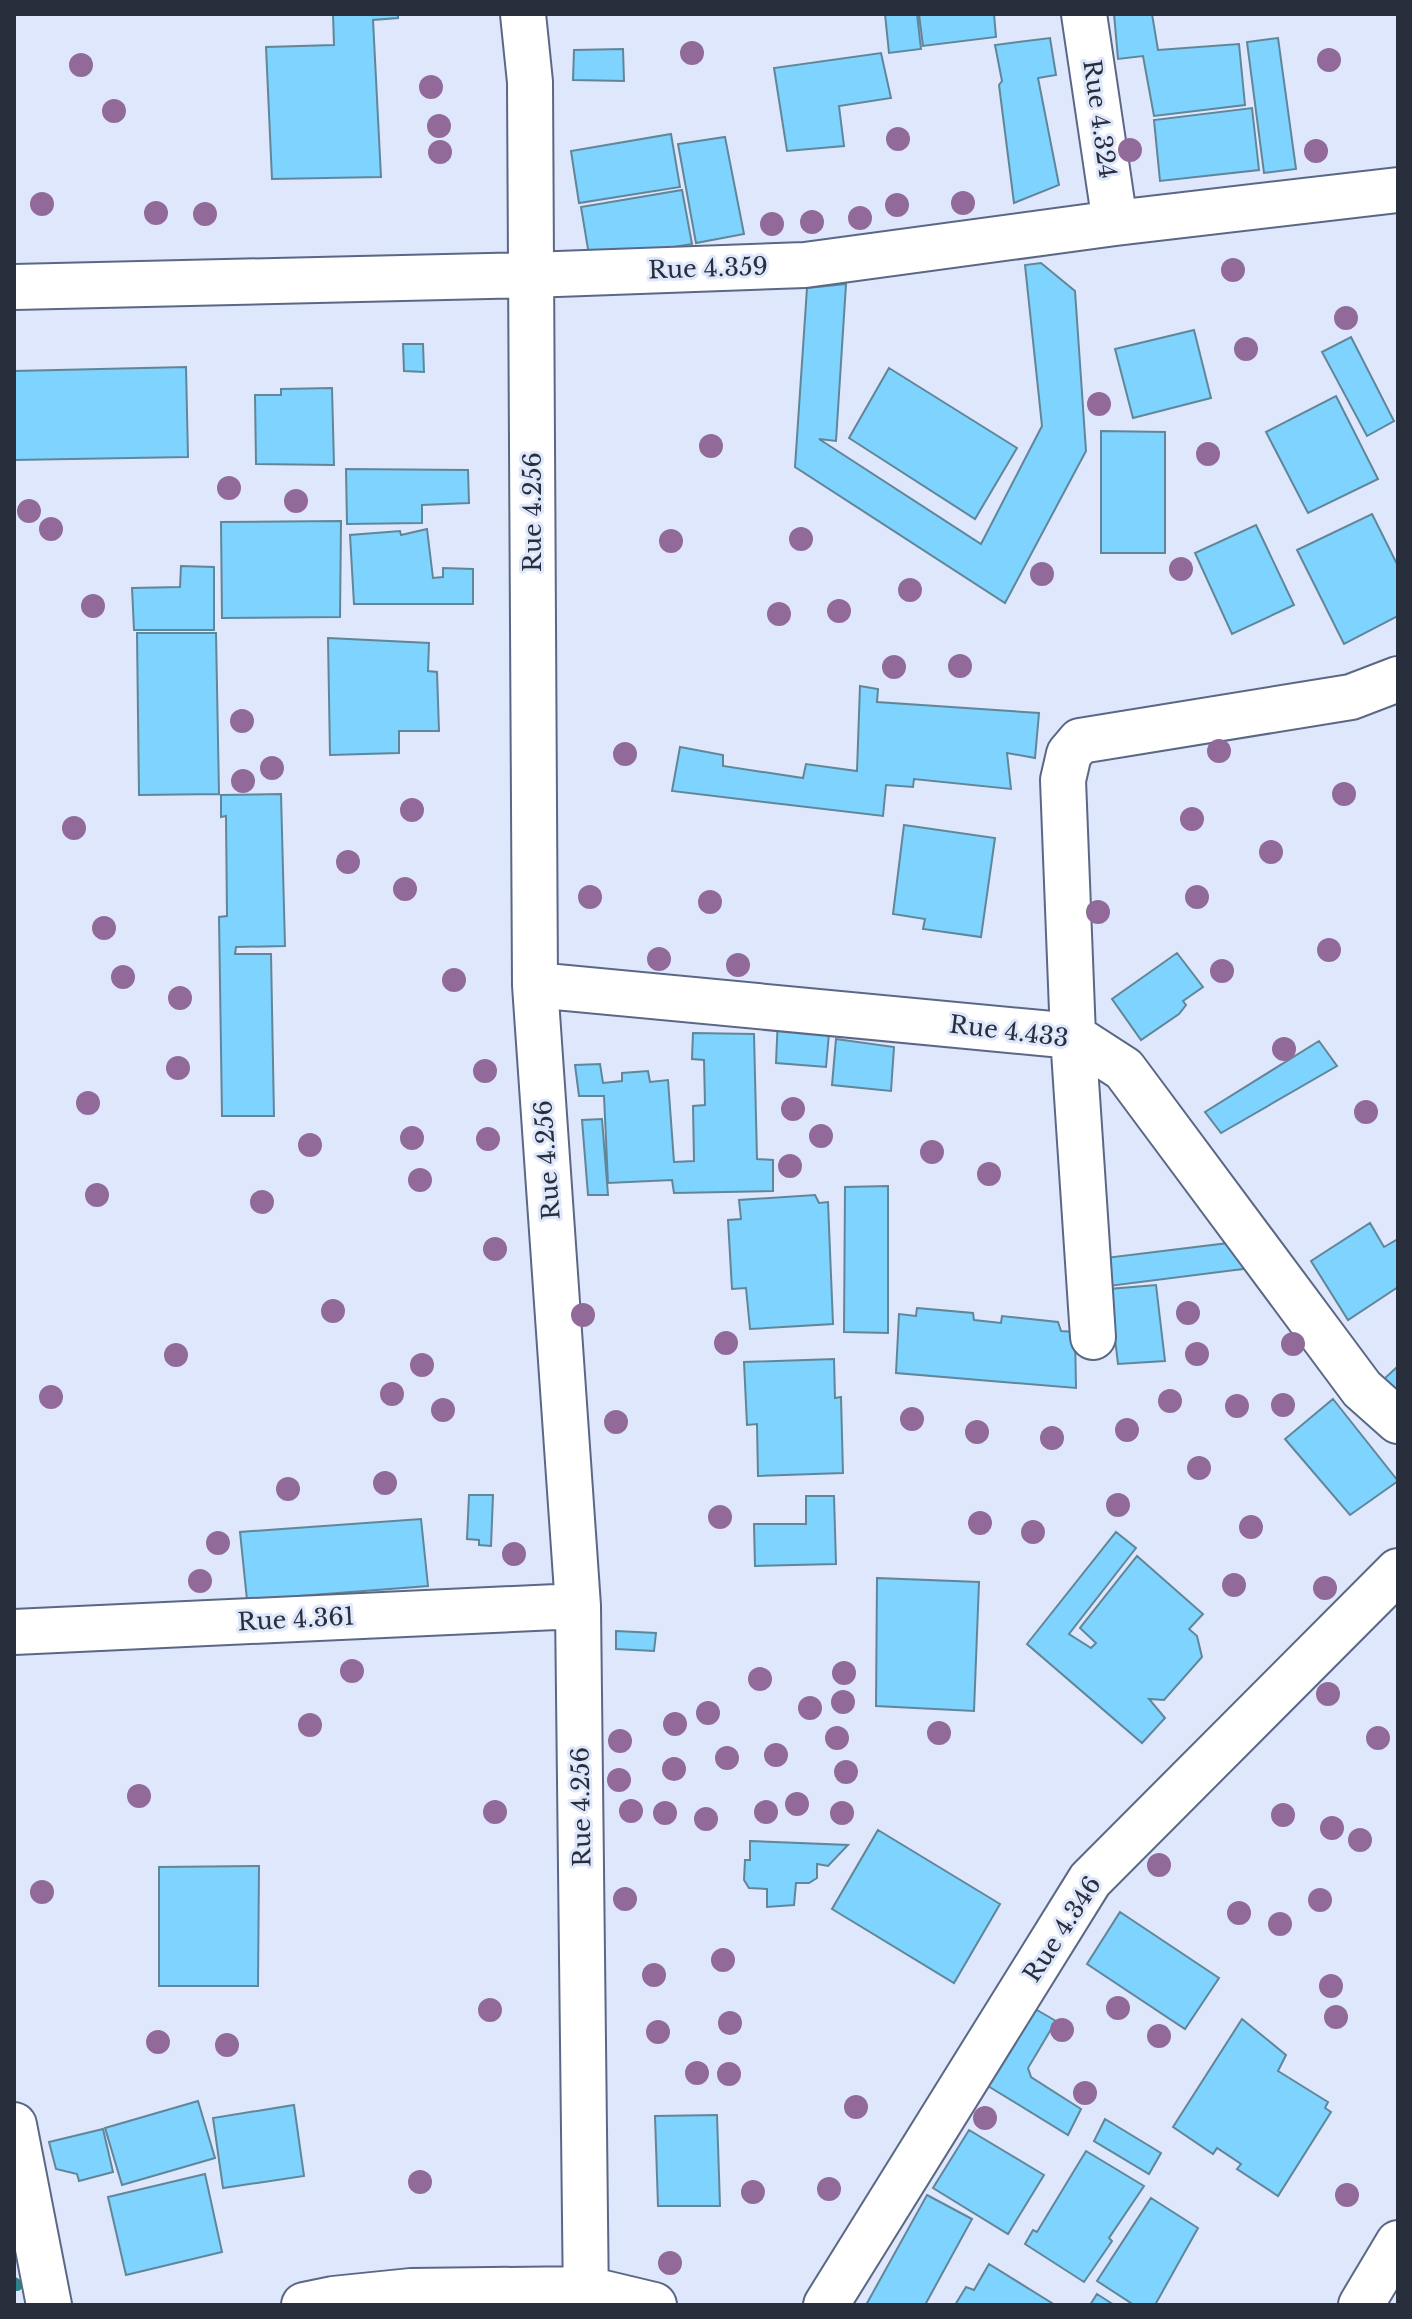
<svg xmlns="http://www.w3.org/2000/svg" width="1412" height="2319" font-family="'Libre Baskerville',serif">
<rect width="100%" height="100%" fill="#dee7fc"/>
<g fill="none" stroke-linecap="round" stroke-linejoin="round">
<path stroke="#2a8288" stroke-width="12" d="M14 2283 17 2285"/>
</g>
<path fill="#7ed3ff" stroke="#628699" stroke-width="2" d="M333 14H398V18L373 20 381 177 272 179 266 47 334 45Z
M885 14H917L921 49 889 53Z
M919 14H994L996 37 923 46Z
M1114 14H1152L1158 50 1239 44 1245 105 1154 116 1143 56 1118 59Z
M1050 38 1056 75 1038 78 1059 185 1014 203 999 85 1002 81 995 45Z
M1278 38 1296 169 1264 173 1247 42Z
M623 49 624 81 573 80 574 50Z
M881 53 891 98 839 106 844 146 787 151 774 68Z
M1252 108 1259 170 1160 181 1154 120Z
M671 134 680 187 579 203 571 151Z
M725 137 744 234 696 243 678 144Z
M682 190 692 244 590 261 581 207Z
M1041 263 1075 291 1086 451 1005 603 795 467 807 288 846 284 836 441 819 439 981 544 1042 426 1025 265Z
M1194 330 1211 398 1133 418 1115 349Z
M1351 337 1394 421 1367 436 1322 352Z
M403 344H423L424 372 404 371Z
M186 367 188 457 14 460V371Z
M889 368 1017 448 975 519 849 438Z
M332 388 334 465 256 464 255 395H281V389Z
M1336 396 1378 479 1308 513 1266 432Z
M1101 431 1165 432V553H1101Z
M346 469 468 470 469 503 422 505V523L347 524Z
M1372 514 1398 566V616L1344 644 1297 550Z
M341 521 340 617 222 618 221 522Z
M1256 525 1294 605 1232 634 1195 553Z
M427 529 433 578 443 577V568L473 569V604H354L350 535 400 531 401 535Z
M181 566 214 567V630H134L132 588 180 587Z
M137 633H216L219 794 139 795Z
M328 638 429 643 428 671 437 672 439 731H399V753L330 755Z
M860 686 878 689 877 702 1039 713 1035 758 1007 753 1011 789 914 779 913 787 886 785 883 816 672 791 680 747 723 755V766L803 778 806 764 857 771Z
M281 794 285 946 236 947 235 954H271L274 1116H222L219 917 227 916 226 816 221 817V795Z
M904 825 995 838 981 937 923 929 925 919 893 914Z
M1177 953 1203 987 1183 1001 1186 1005 1179 1014 1141 1040 1112 999Z
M778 1017 830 1022 826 1067 776 1063Z
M693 1033 754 1034 757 1159 773 1160V1191L674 1193 672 1180 608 1183 604 1096H579L575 1065 600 1064 603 1083 622 1081V1073L648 1071 650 1082 668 1080 674 1162 694 1161 693 1106 705 1105 704 1060 692 1059Z
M836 1039 894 1047 891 1091 832 1085Z
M1319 1041 1337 1066 1221 1133 1205 1112Z
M602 1119 608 1195H588L582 1120Z
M888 1186V1333L844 1332 845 1187Z
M815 1195 819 1203 828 1202 833 1324 750 1329 746 1288 732 1289 728 1220 741 1219 739 1200Z
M1370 1223 1384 1247 1398 1239V1287L1348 1320 1311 1261Z
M1245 1241 1243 1269 1109 1286 1105 1258Z
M1156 1285 1165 1361 1118 1364 1109 1289Z
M917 1308 973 1313 974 1320 1001 1323 1002 1316 1058 1322 1061 1331 1075 1332 1076 1388 896 1373 899 1314 916 1316Z
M834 1359 835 1398 841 1397 843 1473 758 1476 757 1424 747 1425 744 1362Z
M1398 1366V1397L1384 1379Z
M1333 1399 1398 1481 1350 1515 1285 1439Z
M469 1495H493L491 1546 479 1545V1540L467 1539Z
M806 1496H834L836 1564 755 1566 754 1524H806Z
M421 1519 428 1586 247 1600 240 1532Z
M1116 1532 1136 1548 1069 1634 1091 1648 1096 1643 1080 1628 1137 1556 1203 1614 1189 1629 1197 1636 1202 1657 1164 1700 1149 1699 1165 1718 1142 1743 1027 1644Z
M877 1578 979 1582 974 1711 876 1706Z
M616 1631 656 1633 654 1651 616 1649Z
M878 1830 1000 1904 954 1983 832 1909Z
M750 1841 848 1845 828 1866 817 1864V1878L809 1883H796L794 1905 767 1907V1889L749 1888 744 1880 745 1860H750Z
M259 1866 258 1986H159V1867Z
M1120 1912 1219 1978 1185 2029 1087 1964Z
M1030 2006 1056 2021 1028 2068 1031 2077 1081 2109 1068 2135 983 2083Z
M1242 2019 1286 2055 1278 2071 1328 2102 1325 2108 1331 2112 1278 2196 1237 2169 1241 2164 1217 2148 1213 2154 1173 2127Z
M198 2101 215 2158 122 2185 105 2128Z
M294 2105 304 2176 223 2188 213 2118Z
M717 2115 720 2206H658L655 2116Z
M1105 2119 1161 2153 1149 2174 1094 2141Z
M103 2129 113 2172 79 2181 77 2174 56 2169 49 2142Z
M969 2130 1044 2175 1008 2234 933 2188Z
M1086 2151 1144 2186 1109 2238 1112 2241 1084 2282 1025 2244 1033 2230 1037 2232Z
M205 2174 222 2252 126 2275 108 2197Z
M927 2195 972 2219 925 2305H866Z
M1151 2198 1198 2228 1155 2305H1134L1097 2281Z
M989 2264 1055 2305H955L966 2287 974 2290Z
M1097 2294 1114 2305H1090Z"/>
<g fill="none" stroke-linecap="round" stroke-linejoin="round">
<defs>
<path id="minor" d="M523 14 530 82 535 985 578 1606 586 2305
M1084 14 1115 223
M14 287 530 275 805 265 1115 223 1398 190
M535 985 1073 1036 1124 1069 1362 1389 1398 1421
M1093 1337 1073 1036 1063 780 1069 754 1080 741 1351 697 1398 679
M14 1632 578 1606
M14 2125 49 2305
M304 2305 333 2299 411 2291 587 2289 654 2305
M826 2305 1090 1880 1398 1571
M1361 2305 1398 2243"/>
</defs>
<use href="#minor" stroke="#5b6885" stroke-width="48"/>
<use href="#minor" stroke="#fff" stroke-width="44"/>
</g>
<g fill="#926a9a">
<circle cx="692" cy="53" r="12"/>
<circle cx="1329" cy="60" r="12"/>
<circle cx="81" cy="65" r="12"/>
<circle cx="431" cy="87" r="12"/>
<circle cx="114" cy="111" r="12"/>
<circle cx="439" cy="126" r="12"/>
<circle cx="898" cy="139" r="12"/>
<circle cx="1130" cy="150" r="12"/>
<circle cx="1316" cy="151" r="12"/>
<circle cx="440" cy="152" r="12"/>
<circle cx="963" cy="203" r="12"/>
<circle cx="42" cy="204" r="12"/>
<circle cx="897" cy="205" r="12"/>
<circle cx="156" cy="213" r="12"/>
<circle cx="205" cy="214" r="12"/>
<circle cx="860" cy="218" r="12"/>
<circle cx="812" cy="222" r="12"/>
<circle cx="772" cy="224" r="12"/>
<circle cx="1233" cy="270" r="12"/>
<circle cx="1346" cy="318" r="12"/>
<circle cx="1246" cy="349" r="12"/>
<circle cx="1099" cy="404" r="12"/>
<circle cx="711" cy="446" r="12"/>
<circle cx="1208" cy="454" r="12"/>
<circle cx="229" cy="488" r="12"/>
<circle cx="296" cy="501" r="12"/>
<circle cx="29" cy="511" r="12"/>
<circle cx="51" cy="529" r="12"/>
<circle cx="801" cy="539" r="12"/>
<circle cx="671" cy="541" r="12"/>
<circle cx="1181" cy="569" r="12"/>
<circle cx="1042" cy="574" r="12"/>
<circle cx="910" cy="590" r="12"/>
<circle cx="93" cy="606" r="12"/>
<circle cx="839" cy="611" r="12"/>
<circle cx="779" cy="614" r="12"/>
<circle cx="960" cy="666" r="12"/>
<circle cx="894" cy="667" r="12"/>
<circle cx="242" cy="721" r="12"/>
<circle cx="1219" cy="751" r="12"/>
<circle cx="625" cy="754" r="12"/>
<circle cx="272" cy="768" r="12"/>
<circle cx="243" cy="781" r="12"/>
<circle cx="1344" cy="794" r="12"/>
<circle cx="412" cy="810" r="12"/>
<circle cx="1192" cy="819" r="12"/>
<circle cx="74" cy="828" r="12"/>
<circle cx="1271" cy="852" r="12"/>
<circle cx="348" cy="862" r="12"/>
<circle cx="405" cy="889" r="12"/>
<circle cx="590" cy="897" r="12"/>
<circle cx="1197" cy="897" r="12"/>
<circle cx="710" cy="902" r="12"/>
<circle cx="1098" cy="912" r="12"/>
<circle cx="104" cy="928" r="12"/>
<circle cx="1329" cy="950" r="12"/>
<circle cx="659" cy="959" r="12"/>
<circle cx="738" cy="965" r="12"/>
<circle cx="1222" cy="971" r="12"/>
<circle cx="123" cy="977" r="12"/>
<circle cx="454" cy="980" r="12"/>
<circle cx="180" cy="998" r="12"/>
<circle cx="1284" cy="1049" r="12"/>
<circle cx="178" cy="1068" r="12"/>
<circle cx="485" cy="1071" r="12"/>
<circle cx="88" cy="1103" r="12"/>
<circle cx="793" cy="1109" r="12"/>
<circle cx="1366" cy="1112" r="12"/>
<circle cx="821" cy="1136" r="12"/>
<circle cx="412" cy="1138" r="12"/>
<circle cx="488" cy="1139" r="12"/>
<circle cx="310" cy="1145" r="12"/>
<circle cx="932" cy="1152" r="12"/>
<circle cx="790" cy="1166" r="12"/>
<circle cx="989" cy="1174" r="12"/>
<circle cx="420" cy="1180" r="12"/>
<circle cx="97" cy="1195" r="12"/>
<circle cx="262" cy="1202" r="12"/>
<circle cx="495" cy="1249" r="12"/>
<circle cx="333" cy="1311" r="12"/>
<circle cx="1188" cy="1313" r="12"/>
<circle cx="583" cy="1315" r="12"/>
<circle cx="726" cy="1343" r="12"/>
<circle cx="1293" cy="1344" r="12"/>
<circle cx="1197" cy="1354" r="12"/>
<circle cx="176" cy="1355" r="12"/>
<circle cx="422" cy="1365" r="12"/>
<circle cx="392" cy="1394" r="12"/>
<circle cx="51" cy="1397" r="12"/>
<circle cx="1170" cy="1401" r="12"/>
<circle cx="1283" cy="1405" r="12"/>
<circle cx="1237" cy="1406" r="12"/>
<circle cx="443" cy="1410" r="12"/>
<circle cx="912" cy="1419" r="12"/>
<circle cx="616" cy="1422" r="12"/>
<circle cx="1127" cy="1430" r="12"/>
<circle cx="977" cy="1432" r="12"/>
<circle cx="1052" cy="1438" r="12"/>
<circle cx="1199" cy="1468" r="12"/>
<circle cx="385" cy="1483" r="12"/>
<circle cx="288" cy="1489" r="12"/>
<circle cx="1118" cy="1505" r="12"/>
<circle cx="720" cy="1517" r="12"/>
<circle cx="980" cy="1523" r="12"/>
<circle cx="1251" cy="1527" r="12"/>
<circle cx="1033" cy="1532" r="12"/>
<circle cx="218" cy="1543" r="12"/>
<circle cx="514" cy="1554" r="12"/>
<circle cx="200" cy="1581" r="12"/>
<circle cx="1234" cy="1585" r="12"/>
<circle cx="1325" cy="1588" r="12"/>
<circle cx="352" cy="1671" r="12"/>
<circle cx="844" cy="1673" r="12"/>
<circle cx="760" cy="1679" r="12"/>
<circle cx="1328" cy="1694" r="12"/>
<circle cx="843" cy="1702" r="12"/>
<circle cx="810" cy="1708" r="12"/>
<circle cx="708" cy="1713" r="12"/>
<circle cx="675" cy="1724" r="12"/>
<circle cx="310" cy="1725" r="12"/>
<circle cx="939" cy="1733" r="12"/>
<circle cx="837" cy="1738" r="12"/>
<circle cx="1378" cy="1738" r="12"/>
<circle cx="620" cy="1741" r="12"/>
<circle cx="776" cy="1755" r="12"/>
<circle cx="727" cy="1758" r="12"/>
<circle cx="674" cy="1769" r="12"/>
<circle cx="846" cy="1772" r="12"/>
<circle cx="619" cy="1780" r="12"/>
<circle cx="139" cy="1796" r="12"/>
<circle cx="797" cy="1804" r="12"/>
<circle cx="631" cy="1811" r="12"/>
<circle cx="495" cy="1812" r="12"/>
<circle cx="766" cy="1812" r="12"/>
<circle cx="665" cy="1813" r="12"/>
<circle cx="842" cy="1813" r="12"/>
<circle cx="1283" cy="1815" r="12"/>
<circle cx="706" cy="1819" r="12"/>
<circle cx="1332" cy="1828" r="12"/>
<circle cx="1360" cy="1840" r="12"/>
<circle cx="1159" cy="1865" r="12"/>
<circle cx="42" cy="1892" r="12"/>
<circle cx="625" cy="1899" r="12"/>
<circle cx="1320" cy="1900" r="12"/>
<circle cx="1239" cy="1913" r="12"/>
<circle cx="1280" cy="1924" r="12"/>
<circle cx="723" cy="1960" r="12"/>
<circle cx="654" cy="1975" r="12"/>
<circle cx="1331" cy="1986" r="12"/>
<circle cx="1118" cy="2008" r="12"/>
<circle cx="490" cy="2010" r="12"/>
<circle cx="1336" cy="2017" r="12"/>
<circle cx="730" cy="2023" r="12"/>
<circle cx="1062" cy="2030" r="12"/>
<circle cx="658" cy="2032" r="12"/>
<circle cx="1159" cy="2036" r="12"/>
<circle cx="158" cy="2042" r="12"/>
<circle cx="227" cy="2045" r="12"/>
<circle cx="697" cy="2073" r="12"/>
<circle cx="729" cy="2074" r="12"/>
<circle cx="1085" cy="2093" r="12"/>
<circle cx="856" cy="2107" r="12"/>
<circle cx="985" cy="2118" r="12"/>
<circle cx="420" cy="2182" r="12"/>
<circle cx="829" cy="2189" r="12"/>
<circle cx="753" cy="2192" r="12"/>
<circle cx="1347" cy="2195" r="12"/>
<circle cx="670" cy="2263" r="12"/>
</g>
<g text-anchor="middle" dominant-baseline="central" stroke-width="6" stroke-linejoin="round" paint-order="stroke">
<g font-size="24" fill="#282e3b" stroke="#dee7fc">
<text transform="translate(1100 119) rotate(82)">Rue 4.324</text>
<text transform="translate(708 268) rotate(-2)">Rue 4.359</text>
<text transform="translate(532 512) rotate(-90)">Rue 4.256</text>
<text transform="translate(1009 1031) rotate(7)">Rue 4.433</text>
<text transform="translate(547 1160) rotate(-94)">Rue 4.256</text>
<text transform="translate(296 1619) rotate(-3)">Rue 4.361</text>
<text transform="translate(581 1807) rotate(-91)">Rue 4.256</text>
<text transform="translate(1062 1929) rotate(-57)">Rue 4.346</text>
</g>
</g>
<rect width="1412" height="2319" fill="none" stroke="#282e3b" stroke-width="32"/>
</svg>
